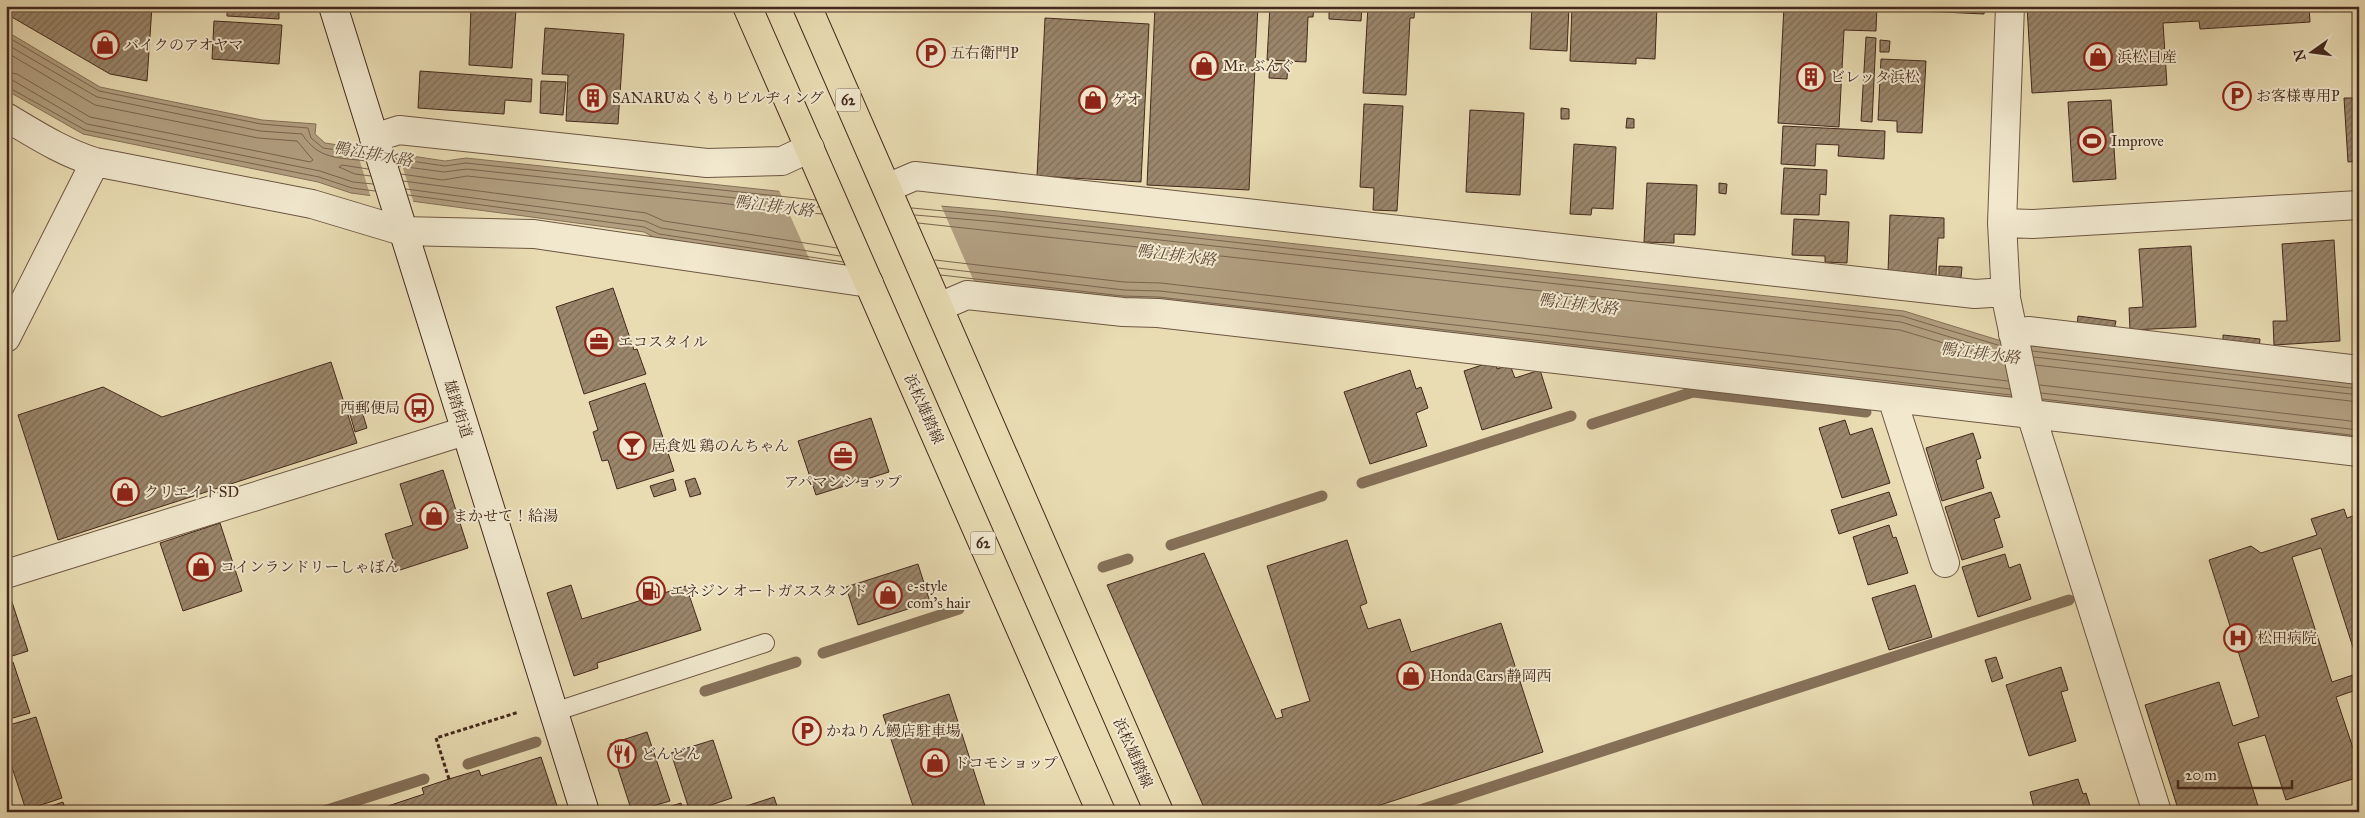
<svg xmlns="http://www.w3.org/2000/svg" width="2365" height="818" font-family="'IM FELL Great Primer','Noto Serif JP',serif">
<defs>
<pattern id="building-hatch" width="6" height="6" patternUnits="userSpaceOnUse" patternTransform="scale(1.25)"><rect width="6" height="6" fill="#9a866b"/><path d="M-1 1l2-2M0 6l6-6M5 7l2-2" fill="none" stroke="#7f6e57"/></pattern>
</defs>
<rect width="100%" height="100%" fill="#e9dcb3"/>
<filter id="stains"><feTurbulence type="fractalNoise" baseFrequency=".004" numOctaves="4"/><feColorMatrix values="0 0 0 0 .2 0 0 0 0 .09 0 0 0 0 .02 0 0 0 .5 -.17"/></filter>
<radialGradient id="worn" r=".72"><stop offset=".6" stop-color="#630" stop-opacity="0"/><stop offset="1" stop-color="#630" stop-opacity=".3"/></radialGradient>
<path fill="#b19f80" stroke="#857058" d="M6 31 100 87 262 120 316 124 315 134 325 143 445 161 466 158 814 195 998 211 1904 311 2008 343 2359 384V441L933 279 657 239 644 232 351 193 318 182 83 134 6 90Z"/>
<path fill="#e9dcb3" d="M355 145 398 152 414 204 371 198Z
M778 188 940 203 976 286 812 265Z"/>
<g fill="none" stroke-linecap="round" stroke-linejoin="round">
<path stroke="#7a644e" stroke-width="1" d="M6 36 99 91 261 124 308 128 311 138 323 148 364 154
M6 44 97 97 260 131 302 134C319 160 337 157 366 161
M6 52 95 105 258 138 297 141 313 160 310 162 90 117 17 74 6 72
M6 79 14 81 87 124 320 171 353 182 373 184
M6 86 85 130 319 177 352 188 375 191
M397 159 445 166 466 163 816 200
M399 166 444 172 467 169 819 207
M368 169 342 165 339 167 355 174 371 176
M401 174 443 180 467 176 822 214
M403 181 646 213 664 221 837 248
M406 189 645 221 661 228 840 256
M408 195 644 227 659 234 843 262
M912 208 997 216 1902 316 2001 346
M915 215 997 222 1901 322 2002 353
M918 223 1900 330 2004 361
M935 260 1124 282 1161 283 2008 381
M938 268 1124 290 1160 291 2010 389
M941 275 1123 296 1159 297 2011 395
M2032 351 2359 389
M2034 357 2359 395
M2035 365 2359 402
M2040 385 2359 422
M2041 393 2359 430
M2042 399 2359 436"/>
<path stroke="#857058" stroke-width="11" d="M1592 424 1693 392 1866 412
M1362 483 1571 416
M1171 545 1322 496
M1103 567 1128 559
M823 653 959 609
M705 691 796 662
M468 764 536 742
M321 812 424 779
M1414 812 2069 600"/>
</g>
<path fill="url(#building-hatch)" stroke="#44291d" d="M10 6H152L147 81 110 74 10 16Z
M227 6H279V19L227 16Z
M471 6 516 9 512 68 469 65Z
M1155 6H1258L1249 190 1147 185Z
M1270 6H1314L1313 17H1308L1306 62 1267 60Z
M1329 6H1362L1361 21 1329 19Z
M1368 6H1415L1414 18H1410L1406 95 1363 93Z
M1532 6H1569L1567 51 1530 49Z
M1572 6H1657L1655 59 1636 58V64L1570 61Z
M1784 6H1877L1876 31 1844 30 1839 127 1778 123Z
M1879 6H1985L1984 14 1879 9Z
M2027 6H2316V7H2309L2310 22 2200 29 2199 21 2163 23 2167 85 2032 93Z
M1045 18 1149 24 1141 182 1037 176Z
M214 21 282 25 279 64 212 59Z
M545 28 624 34 618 124 566 121 568 75 542 74Z
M1866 37 1876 38 1872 122 1861 121Z
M1880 40 1890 41 1889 52H1880Z
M1881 59 1926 61 1922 133 1897 132V121L1878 120Z
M1270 63 1288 64 1287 79 1269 78Z
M420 71 532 79 531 102 505 100 504 114 418 108Z
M541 81 566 82 563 115 540 113Z
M2344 98H2359V161L2348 162Z
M2111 100 2116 179 2073 182 2068 102Z
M1364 104 1403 106 1397 211 1373 210 1374 188 1360 187Z
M1561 108 1569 109V119H1561Z
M1470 110 1524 113 1520 195 1466 192Z
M1627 118 1634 119V128H1626Z
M1783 126 1885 131 1884 159 1838 156 1839 145 1816 144 1815 166 1781 164Z
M1574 144 1616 147 1613 209 1592 208 1591 215 1570 214Z
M1784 168 1827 170 1826 195 1820 194 1819 215 1781 214Z
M1647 183 1697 185 1695 235 1674 234V243L1644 242Z
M1719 183 1727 184 1726 194 1719 193Z
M1890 215 1944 218V238H1938L1936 275 1888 273Z
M1794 219 1849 222 1847 263 1825 262V256L1792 255Z
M2334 240 2340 341 2274 345 2273 321H2287L2282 244Z
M2191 246 2196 327 2130 330 2129 308 2143 307 2139 249Z
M1939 266 1962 267 1961 278 1939 276Z
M613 288 634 350 637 349 646 374 584 394 556 307Z
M2078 316 2116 321 2114 330 2077 326Z
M2223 335 2260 339 2259 348 2223 344Z
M1494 361 1497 369 1510 365 1515 378 1540 370 1552 408 1482 430 1464 371Z
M331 362 357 443 58 540 18 415 103 387 162 417Z
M1410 370 1416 389 1421 387 1428 408 1416 413 1427 446 1370 464 1344 392Z
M645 383 674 471 617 489 608 460 602 461 593 432 598 430 589 402Z
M419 394 427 417 418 421 411 397Z
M361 408 367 428 355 432 349 411Z
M871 418 889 472 816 495 798 441Z
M1845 420 1850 435 1872 428 1890 483 1842 498 1819 428Z
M1973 433 1981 458 1976 460 1984 488 1942 501 1926 448Z
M443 470 468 548 397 571 385 534 413 525 400 484Z
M695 478 701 494 690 497 685 481Z
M673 479 676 490 654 497 650 486Z
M1889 492 1897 515 1839 534 1831 510Z
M1991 492 2000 517 1994 519 2003 547 1962 560 1945 507Z
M2344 509 2347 518 2359 514V666L2321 548 2292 557 2332 682 2359 673V689L2336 697 2359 766V777L2286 800 2265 735 2238 743 2260 812H2179L2145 705 2219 682 2233 726 2259 717 2209 560 2251 546 2261 553 2317 535 2311 519Z
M220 523 242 591 183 611 160 543Z
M1889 525 1893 538 1896 537 1908 573 1868 585 1853 537Z
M1347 540 1367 603 1360 606 1368 629 1400 619 1411 652 1501 623 1543 752 1359 812H1206L1107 585 1204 553 1276 719 1283 717 1281 710 1310 701 1267 566Z
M2005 554 2009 568 2020 564 2031 599 1978 617 1962 567Z
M918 564 930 602 858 625 846 587Z
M571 585 582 619 686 586 701 630 597 663 598 668 574 676 547 593Z
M1915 585 1932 637 1889 650 1872 598Z
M11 599 28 651 6 658V600Z
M1996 657 2003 678 1992 682 1985 660Z
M13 662 30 713 6 720V665Z
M2061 667 2068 690 2061 692 2076 741 2029 756 2006 685Z
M949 694 987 812H915L883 715Z
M36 717 62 798 26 810 6 749V726Z
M647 732 670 801 632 812 610 744Z
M713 740 732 798 690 812 671 753Z
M541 757 559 812H370L424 794 422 788 449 779 479 770 481 776Z
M2078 779 2083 794 2086 793 2092 812H2035L2030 792Z
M6 786 13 807 6 810Z
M774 797 779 812H735L734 810Z
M63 802 66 812H34Z
M681 803 683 812H653Z"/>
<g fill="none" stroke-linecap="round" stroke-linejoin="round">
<defs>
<path id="lane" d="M554 712 765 643"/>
<path id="street" d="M2010 6 2002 223 2006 298 2029 408 2157 812
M6 117C35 134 62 152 95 162L312 204 402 231 534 234 869 283
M374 138 399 130 707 163 782 161 810 148
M887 188 915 176 1975 294 2006 292
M2002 223 2033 224 2359 205
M939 307 967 295 1123 312 1158 313 2359 452
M2013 334 2028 331 2359 370
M6 338 95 162
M1892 398 1945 563
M6 574 465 431"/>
<path id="secondary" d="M333 6 585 812"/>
<path id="primary" d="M747 6 1101 812
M807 6 1159 812"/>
</defs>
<use href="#lane" stroke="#6d5642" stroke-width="20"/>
<use href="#street" stroke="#6d5642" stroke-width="30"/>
<use href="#secondary" stroke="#44291d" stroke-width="30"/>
<use href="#primary" stroke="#44291d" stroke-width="30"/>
<path stroke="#44291d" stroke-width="3" stroke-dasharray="4 2.5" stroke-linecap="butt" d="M449 779 436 738 519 712"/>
<use href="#lane" stroke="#f1e8ce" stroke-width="18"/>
<use href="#street" stroke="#f1e8ce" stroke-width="28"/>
<use href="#secondary" stroke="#f1e8ce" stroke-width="28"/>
<use href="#primary" stroke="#e9dcb3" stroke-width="28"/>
</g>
<defs>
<symbol id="shop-ring" viewBox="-11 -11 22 22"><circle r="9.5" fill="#f1e8ce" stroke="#8f2418" stroke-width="1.5"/><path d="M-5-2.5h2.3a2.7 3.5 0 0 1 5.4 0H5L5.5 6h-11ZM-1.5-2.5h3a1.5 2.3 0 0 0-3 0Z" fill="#8f2418"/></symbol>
<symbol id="parking-ring" viewBox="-11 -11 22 22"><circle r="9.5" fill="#f1e8ce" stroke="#8f2418" stroke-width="1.5"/><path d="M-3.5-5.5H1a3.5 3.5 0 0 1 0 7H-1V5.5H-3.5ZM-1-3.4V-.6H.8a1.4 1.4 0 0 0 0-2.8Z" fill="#8f2418"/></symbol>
<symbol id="building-ring" viewBox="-11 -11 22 22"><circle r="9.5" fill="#f1e8ce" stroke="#8f2418" stroke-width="1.5"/><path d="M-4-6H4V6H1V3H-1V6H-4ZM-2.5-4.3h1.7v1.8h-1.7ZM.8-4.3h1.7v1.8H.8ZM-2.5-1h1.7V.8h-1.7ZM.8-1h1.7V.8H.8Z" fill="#8f2418"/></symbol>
<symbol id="stadium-ring" viewBox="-11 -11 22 22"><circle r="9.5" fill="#f1e8ce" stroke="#8f2418" stroke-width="1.5"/><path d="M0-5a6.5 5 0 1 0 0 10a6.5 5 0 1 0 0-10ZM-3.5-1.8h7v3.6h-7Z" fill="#8f2418"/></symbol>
<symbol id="office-ring" viewBox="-11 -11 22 22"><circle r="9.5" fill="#f1e8ce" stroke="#8f2418" stroke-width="1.5"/><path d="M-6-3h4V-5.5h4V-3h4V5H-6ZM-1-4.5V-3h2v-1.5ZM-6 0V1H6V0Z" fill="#8f2418"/></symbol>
<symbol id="bus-ring" viewBox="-11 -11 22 22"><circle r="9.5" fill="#f1e8ce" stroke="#8f2418" stroke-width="1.5"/><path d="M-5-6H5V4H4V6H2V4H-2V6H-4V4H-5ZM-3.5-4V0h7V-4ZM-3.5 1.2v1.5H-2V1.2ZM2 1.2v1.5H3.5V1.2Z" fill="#8f2418"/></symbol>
<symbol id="bar-ring" viewBox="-11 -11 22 22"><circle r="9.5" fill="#f1e8ce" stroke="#8f2418" stroke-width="1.5"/><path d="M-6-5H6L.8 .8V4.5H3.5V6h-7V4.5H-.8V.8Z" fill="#8f2418"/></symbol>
<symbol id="fuel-ring" viewBox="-11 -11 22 22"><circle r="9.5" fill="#f1e8ce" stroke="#8f2418" stroke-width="1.5"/><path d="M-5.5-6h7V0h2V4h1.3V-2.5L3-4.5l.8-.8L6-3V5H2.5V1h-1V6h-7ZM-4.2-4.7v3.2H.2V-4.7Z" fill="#8f2418"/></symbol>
<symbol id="hospital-ring" viewBox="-11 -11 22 22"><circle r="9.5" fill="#f1e8ce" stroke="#8f2418" stroke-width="1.5"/><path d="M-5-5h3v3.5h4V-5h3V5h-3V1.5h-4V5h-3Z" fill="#8f2418"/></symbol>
<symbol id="restaurant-ring" viewBox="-11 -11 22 22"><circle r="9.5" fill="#f1e8ce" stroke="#8f2418" stroke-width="1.5"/><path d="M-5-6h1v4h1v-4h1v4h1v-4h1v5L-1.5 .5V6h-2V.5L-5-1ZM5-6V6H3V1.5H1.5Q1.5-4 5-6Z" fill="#8f2418"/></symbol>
</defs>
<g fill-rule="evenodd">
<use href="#shop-ring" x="89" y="29" width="32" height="32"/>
<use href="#parking-ring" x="915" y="37" width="32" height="32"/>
<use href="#shop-ring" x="2082" y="41" width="32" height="32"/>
<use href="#shop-ring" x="1188" y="50" width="32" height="32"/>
<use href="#building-ring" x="1795" y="61" width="32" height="32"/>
<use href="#parking-ring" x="2221" y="80" width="32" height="32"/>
<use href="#building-ring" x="577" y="82" width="32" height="32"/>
<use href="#shop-ring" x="1077" y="84" width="32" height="32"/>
<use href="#stadium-ring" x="2076" y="125" width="32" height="32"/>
<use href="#office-ring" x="583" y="326" width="32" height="32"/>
<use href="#bus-ring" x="403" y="392" width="32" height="32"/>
<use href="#bar-ring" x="616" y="430" width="32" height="32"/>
<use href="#office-ring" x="827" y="440" width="32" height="32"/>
<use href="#shop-ring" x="109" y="476" width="32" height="32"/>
<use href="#shop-ring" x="418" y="500" width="32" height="32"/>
<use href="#shop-ring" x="185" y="551" width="32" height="32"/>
<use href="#fuel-ring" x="635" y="575" width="32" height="32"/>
<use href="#shop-ring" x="872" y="579" width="32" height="32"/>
<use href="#hospital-ring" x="2222" y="622" width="32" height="32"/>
<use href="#shop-ring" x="1395" y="660" width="32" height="32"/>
<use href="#parking-ring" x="791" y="715" width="32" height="32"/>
<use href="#restaurant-ring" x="606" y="738" width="32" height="32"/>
<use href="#shop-ring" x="919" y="747" width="32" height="32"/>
</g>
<g text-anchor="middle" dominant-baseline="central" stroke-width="4" stroke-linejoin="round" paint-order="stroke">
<g fill="#f1e8ce" stroke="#786252" stroke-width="1">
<rect x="835.5" y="88.5" width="25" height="23" rx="4"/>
<rect x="970.5" y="531.5" width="25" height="23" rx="4"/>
</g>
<g font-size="14" font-weight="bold" fill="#44291d">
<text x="848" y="100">62</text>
<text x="983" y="543">62</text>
</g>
<g font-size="15" fill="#44291d" stroke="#f1e8ce" text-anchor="start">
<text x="124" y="45">バイクのアオヤマ</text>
<text x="950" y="53">五右衛門P</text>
<text x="2117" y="57">浜松日産</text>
<text x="1223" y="66">Mr. ぶんぐ</text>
<text x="1830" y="77">ビレッタ浜松</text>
<text x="2256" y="96">お客様専用P</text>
<text x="612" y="98">SANARUぬくもりビルヂィング</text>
<text x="1112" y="100">ゲオ</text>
<text x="2111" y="141">Improve</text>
<text x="618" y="342">エコスタイル</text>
<text x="400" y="408" text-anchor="end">西郵便局</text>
<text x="651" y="446">居食処 鶏のんちゃん</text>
<text x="843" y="482" text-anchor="middle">アパマンショップ</text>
<text x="144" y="492">クリエイトSD</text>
<text x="453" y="516">まかせて！給湯</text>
<text x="220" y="567">コインランドリーしゃぼん</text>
<text x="907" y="586">e-style<tspan x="907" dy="17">com's hair</tspan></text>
<text x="670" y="591">エネジン オートガススタンド</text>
<text x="2257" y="638">松田病院</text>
<text x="1430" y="676">Honda Cars 静岡西</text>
<text x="826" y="731">かねりん鰻店駐車場</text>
<text x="641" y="754">どんどん</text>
<text x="954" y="763">ドコモショップ</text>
</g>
<g font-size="15" fill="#44291d" stroke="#f1e8ce">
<text transform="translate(458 409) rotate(72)">雄踏街道</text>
<text transform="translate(924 409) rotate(66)">浜松雄踏線</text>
<text transform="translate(1133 753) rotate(66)">浜松雄踏線</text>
</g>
<g font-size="16" font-style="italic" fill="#5f4636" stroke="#f1e8ce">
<text transform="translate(373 154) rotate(10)">鴨江排水路</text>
<text transform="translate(774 206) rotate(7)">鴨江排水路</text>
<text transform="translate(1176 255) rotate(7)">鴨江排水路</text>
<text transform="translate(1578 304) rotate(7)">鴨江排水路</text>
<text transform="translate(1980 353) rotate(7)">鴨江排水路</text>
</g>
</g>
<rect width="2365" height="818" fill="none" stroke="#e9dcb3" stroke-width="25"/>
<rect x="8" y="8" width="2350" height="803" fill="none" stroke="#44291d" stroke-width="2.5"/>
<rect x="12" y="12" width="2340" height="793" fill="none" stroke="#44291d"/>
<g transform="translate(2312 52) rotate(256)" stroke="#f1e8ce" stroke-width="4" paint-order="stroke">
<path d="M0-4L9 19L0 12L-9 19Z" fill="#44291d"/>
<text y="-8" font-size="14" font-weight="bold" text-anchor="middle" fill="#44291d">N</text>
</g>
<path d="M2178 780v8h114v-8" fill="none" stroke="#44291d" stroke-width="2.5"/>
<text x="2185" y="780" font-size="15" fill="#44291d" stroke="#f1e8ce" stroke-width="4" paint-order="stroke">20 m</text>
<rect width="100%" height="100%" filter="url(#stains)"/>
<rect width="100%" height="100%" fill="url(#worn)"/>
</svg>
